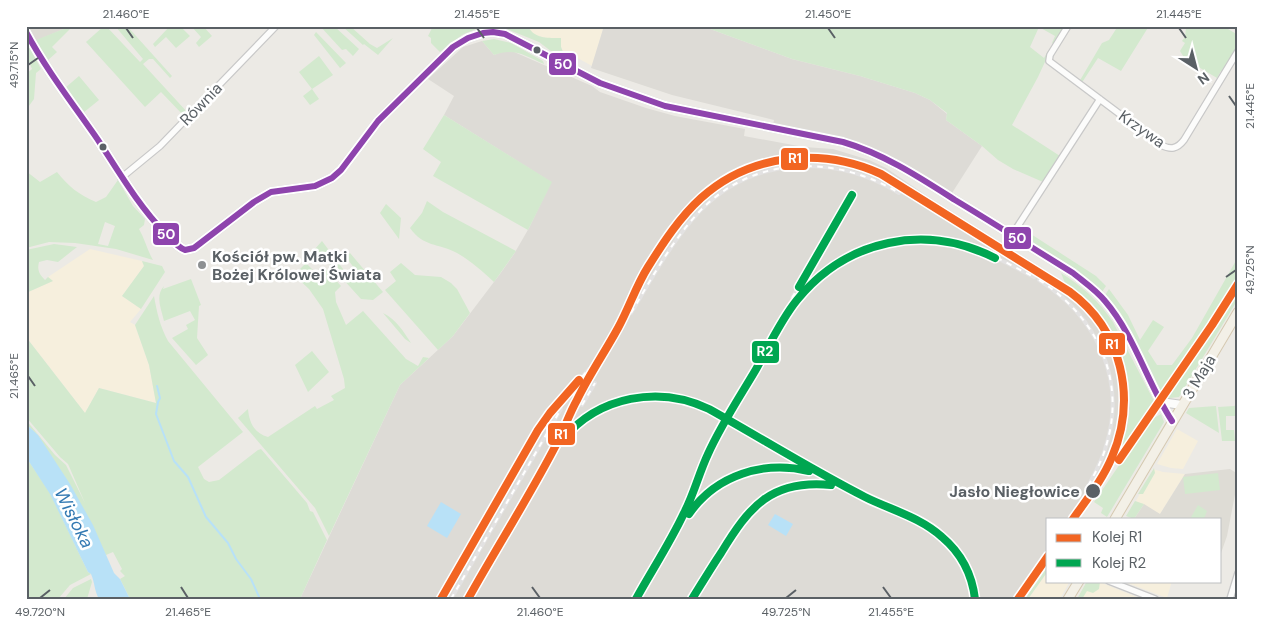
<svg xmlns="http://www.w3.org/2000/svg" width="1264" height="625" font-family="'DM Sans',sans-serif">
<rect width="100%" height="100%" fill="#eceae5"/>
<path fill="#f6efdd" d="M528 26H604L592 66 565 51 563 52 561 47V39L546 38 534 35 531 33Z
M90 249 142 261 144 266 122 296 141 309 130 322 135 325 149 365 156 403 99 388 85 413 26 337V293L52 281 48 277Z
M1177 429 1198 441 1183 469 1171 468 1157 464Z
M1153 469 1163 472 1185 474 1160 514 1136 501Z
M1048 571V581H1070L1060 599H1028Z
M1087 581H1097L1142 599H1077Z
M1122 581H1172L1167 598Z"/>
<path fill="#dddbd6" d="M604 26H702L792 59 860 76 915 93 930 100 947 114 946 120 982 146 952 193 898 160 862 144 773 125 774 120 672 95 591 68Z
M482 41 494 55 502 52 512 51 592 86 600 92 646 108 675 116 745 129 744 136 804 147 833 149 869 160 886 168 927 196 1066 283 1092 303 1110 325 1118 340 1124 360 1129 385 1130 408 1128 429 1114 462 1076 519H1048V560L1021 599H300L400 385 453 336 500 274 514 254 529 228 551 182 444 115 454 96 428 79 463 47Z"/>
<path fill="#dedcd5" d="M27 26H71L35 41Z
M1230 469 1238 474V479L1227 536 1220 556V519H1134L1144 504 1160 514 1185 474Z"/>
<path fill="#d3e9ce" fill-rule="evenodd" d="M71 26H78L75 29 72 27 52 47 57 52 47 61 36 40Z
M104 26H106L140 62 143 59 115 26H127L172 76 170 78 153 59H149L143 64 188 113 185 117 161 92 145 107 86 42Z
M170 26H180L190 36 176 48 166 37 155 47 153 44Z
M191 26H203L212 36 199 47 196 43 201 37Z
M320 26H334L359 49 353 56 346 49 342 50Z
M342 26H350L370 44 377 48 393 38 378 55 364 44 363 45Z
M433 26H483L462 35 440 52 431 43V38L428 36Z
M499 26H528C534 39 548 38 561 38V47L563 52H566L564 56 560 58 539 42Z
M702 26H1066L1055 45 1052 43 1055 36 1039 27 1030 47 1044 58 1048 51H1050L1038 77 1012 125 1060 156 1043 182 1013 169 998 160 982 146 946 120 947 113 930 100 915 93 860 76 792 59Z
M1118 26H1149L1121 71 1098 58 1081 84 1079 82 1102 43 1109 40Z
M1184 26H1223L1238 35V49L1224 72 1221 71 1217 78 1185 59 1180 51 1185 43 1182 41 1185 37 1186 28Z
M316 32 346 63 340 68 314 35Z
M494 39 511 43 543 61 544 64C526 56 514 47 494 55L482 41Z
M26 41 41 69 36 73 34 99 26 110V74L32 69 26 55Z
M319 56 333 75 312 89 319 99 310 105 303 96 312 89 299 72Z
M79 76 99 100 83 113 65 88Z
M444 115 552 182 528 230 433 176 441 162 423 149Z
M26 171 40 182 57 172C68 186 79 195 96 202L106 197 118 180 133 206 145 219 144 225 139 229C145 239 147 250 153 260L116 249 75 243 49 242 26 248ZM105 222 115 226 108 246 98 244Z
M427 201 443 212 516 251 494 282C482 271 471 261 457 253 438 243 423 247 410 228L422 213Z
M386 204 401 218 399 239 380 213Z
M1020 227 1096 276 1106 286 1102 292C1076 269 1046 252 1017 234Z
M322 241 349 277 357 272 346 257 350 253 383 292 373 300 361 299 322 256 317 259 312 254 314 250Z
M54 244 77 247 58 262 47 260 39 262C37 270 39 274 45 280L48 277 53 281 26 293V250Z
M1238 257V280L1234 287 1214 319 1161 395 1114 307 1105 295 1109 289 1128 315 1140 340 1153 320 1164 327 1148 351 1157 365H1172L1192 338Z
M142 261 162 266 165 272 141 309 122 296 144 266Z
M306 263 318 275 325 268 341 286 335 292 336 302 346 325 363 311 406 359 418 366 423 357 429 358 400 385 329 536 315 508 238 418 248 409C249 422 254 433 268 437L315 406 317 409 334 400 331 396 345 388 344 379 323 309 309 289 294 275Z
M401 263 415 275 441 277 451 283 457 289 470 313 453 336 438 350 385 290 396 281 390 272Z
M1061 273C1082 286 1099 301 1113 322L1155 403 1101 483 1114 462 1127 429 1130 408 1129 385 1118 341 1109 325 1092 303 1065 283Z
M191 279 201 305 199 306 197 338 208 355 196 365 172 338 188 329 186 325 195 320 190 311 164 321C161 308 155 296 164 286L163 289Z
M1238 287V299L1179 397 1170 398 1169 400 1164 397Z
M154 296C157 313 160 326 168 341L243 432 198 467 204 479 209 482 219 480 258 450 261 449 307 503 310 511 313 512 327 540 300 599H130L120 579 125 576 120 571 122 569 113 552 106 555 38 435 26 424V420L55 455 66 465 85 503 68 464 60 457 26 417V337L85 413 99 388 156 403 149 365 135 325Z
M383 313C397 320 403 331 411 343L405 339Z
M312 351 329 372 308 392 295 365Z
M1238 404V416H1226V430H1234L1235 441H1222L1218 407 1234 406Z
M1216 406 1219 433 1186 413 1189 408Z
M1161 414 1164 422 1107 517 1101 513 1103 508 1094 502 1150 420Z
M1166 422 1165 426 1110 518Z
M26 457 50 493 88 572 91 574 70 585 58 599H29L26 597Z
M1154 468 1155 473 1143 494H1138Z
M1218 473 1220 490 1185 494 1183 477Z
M1135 501 1144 504 1134 519 1126 516Z
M1198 505 1207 511 1204 519H1190Z
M1048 566V571L1028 599H1025Z
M91 579 92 582 87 599H64L73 588Z
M1087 581 1100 582 1099 589 1093 593 1087 591 1082 599H1077Z"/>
<path fill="#b8e1f7" d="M26 424 38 435 70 484 93 525 114 573 120 579 130 599H99C94 590 95 583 91 574L88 572 50 494 26 457Z
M441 502 461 514 447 538 427 526Z
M775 514 793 524 786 536 768 525Z"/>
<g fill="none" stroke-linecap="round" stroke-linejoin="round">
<path stroke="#b8e1f7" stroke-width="2" d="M157 386 160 398 158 402 156 414 174 461 188 477 206 517 228 543 236 559 251 579 260 599"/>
<defs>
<path id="street" d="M1068 26 1050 55 1049 61 1161 145C1171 150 1177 149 1184 140L1238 51
M121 178 160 146 276 26
M1012 235 1100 99
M1109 581 1155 599
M1230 599 1238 573"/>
<path id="secondary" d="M26 32C47 71 73 104 98 140 119 172 138 205 165 233 171 239 177 247 185 250L194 248 254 202 271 192 315 186 332 178 341 170 378 121 453 47 468 38 483 33 493 32 505 34 600 83 665 106 843 142C884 154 919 177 955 200 995 224 1034 249 1073 273 1084 282 1096 290 1105 301 1135 336 1147 383 1172 421
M1161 402 1182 405"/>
<path id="primary" d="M1115 519 1238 312
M1068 599 1079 581"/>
</defs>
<use href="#street" stroke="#c8c8c8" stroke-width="8"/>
<use href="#secondary" stroke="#c9c9c9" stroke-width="10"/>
<use href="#primary" stroke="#d6c9b1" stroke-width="11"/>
<use href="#street" stroke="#fcfcfb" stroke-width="5.5"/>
<use href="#secondary" stroke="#fcfcfb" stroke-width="8"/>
<use href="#primary" stroke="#f3f0e7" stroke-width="9"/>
<defs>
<path id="rail" d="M1039 280C1096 316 1127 379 1106 446 1102 461 1094 475 1087 488
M792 298 852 195
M631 313C652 278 671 242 699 212 753 155 835 154 899 193
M582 405 595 383
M563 440C599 397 658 385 709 409 761 438 812 470 865 497 891 510 920 517 942 537 961 553 972 574 975 599
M687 517C715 476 765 457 812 472
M441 599 542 423 589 369
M451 599 561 409
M468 599C497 547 529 497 556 445 564 430 569 414 577 400 589 375 605 352 618 328 629 308 636 286 648 267 663 243 680 217 701 198 751 153 822 147 881 174L1070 292C1122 330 1137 398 1112 457 1103 479 1087 499 1073 519
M636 599C652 570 670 543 684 513 693 495 699 475 707 457 721 425 741 394 759 364 771 343 781 321 796 302 836 250 902 229 965 245 989 252 1012 266 1034 277
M692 599C702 584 711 568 721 553 731 537 740 519 754 506 777 486 813 479 841 488
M1018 599 1048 556"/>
</defs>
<use href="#rail" stroke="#e3e2e2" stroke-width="4"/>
<use href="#rail" stroke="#fff" stroke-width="2" stroke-dasharray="5.5" stroke-linecap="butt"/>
<defs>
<path id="bus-1" d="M26 32C47 71 73 104 98 140 119 172 138 205 165 233 171 239 177 247 185 250L194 248 254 202 271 192 315 186 332 178 341 170 378 121 453 47 468 38 483 33 493 32 505 34 600 83 665 106 843 142C884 154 919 177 955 200 995 224 1034 249 1073 273 1084 282 1096 290 1105 301 1135 336 1147 383 1172 421"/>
</defs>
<use href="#bus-1" stroke="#fff" stroke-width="10"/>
<use href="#bus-1" stroke="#8e44ad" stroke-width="6"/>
<defs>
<path id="rail-1" d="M1119 460 1212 325 1238 284
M441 599 538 430 550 413 579 380
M468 599C497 547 529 497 556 445 564 430 569 414 577 400 589 375 605 352 618 328 629 308 636 286 648 267 663 243 680 217 701 198 751 153 822 147 881 174L1070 292C1122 330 1137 398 1112 457 1103 479 1087 499 1073 519
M1018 599 1048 556"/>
<path id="rail-2" d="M799 287 852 195
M563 439C599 396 659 385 709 409 761 438 812 470 865 497 891 510 920 517 942 537 961 553 972 574 975 599
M689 514C716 475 764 460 809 471
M636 599C652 570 670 543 684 513 694 494 699 473 708 454 721 425 739 398 755 371 768 348 780 321 797 300 847 239 925 223 995 258
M692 599C702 583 711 568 721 553 749 507 771 479 831 485"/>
</defs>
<use href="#rail-1" stroke="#fff" stroke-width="11"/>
<use href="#rail-2" stroke="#fff" stroke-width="11"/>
<use href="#rail-1" stroke="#f26522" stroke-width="8"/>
<use href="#rail-2" stroke="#00a651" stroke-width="8"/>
</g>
<path fill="none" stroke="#5a6065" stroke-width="2" d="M126 28 133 38M477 28 484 38M828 28 835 38M1179 28 1186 38M28 65 38 58M1229 96 1236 106M1226 277 1236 270M28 376 35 386M181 587 188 598M532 587 540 598M883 587 891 598M40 598 50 590M786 598 796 590"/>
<g fill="#5a6065" stroke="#fff" stroke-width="2">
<circle cx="537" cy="50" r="4.5"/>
<circle cx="103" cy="147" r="4.5"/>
<circle cx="1093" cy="491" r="8"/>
</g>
<circle fill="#8d9092" stroke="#fff" stroke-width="2" cx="202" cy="265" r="5"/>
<g text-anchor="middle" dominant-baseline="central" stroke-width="5" stroke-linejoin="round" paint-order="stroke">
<g font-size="16" fill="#5a6065" stroke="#fff">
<text transform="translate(201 104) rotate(-46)">Równia</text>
<text transform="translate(1142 129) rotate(35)">Krzywa</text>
<text transform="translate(1199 377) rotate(-59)">3 Maja</text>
</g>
<g font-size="16" font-weight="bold" fill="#5a6065" stroke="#fff" text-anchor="start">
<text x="212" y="256">Kościół pw. Matki<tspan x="212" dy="18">Bożej Królowej Świata</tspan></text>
</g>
<g font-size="16" font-weight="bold" fill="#5a6065" stroke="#fff" text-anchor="end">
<text x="1080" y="491">Jasło Niegłowice</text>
</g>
<g font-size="18" font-style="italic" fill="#3379b2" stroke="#fff">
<text transform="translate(74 518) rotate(63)">Wisłoka</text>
</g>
</g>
<g stroke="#fff" stroke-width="2">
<rect x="548" y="52" width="29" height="24" rx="5" fill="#8e44ad"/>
<rect x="780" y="147" width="29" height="24" rx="5" fill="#f26522"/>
<rect x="152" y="222" width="28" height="24" rx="5" fill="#8e44ad"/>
<rect x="1003" y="226" width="29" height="24" rx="5" fill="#8e44ad"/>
<rect x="1098" y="332" width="28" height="24" rx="5" fill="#f26522"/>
<rect x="751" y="340" width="29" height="24" rx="5" fill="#00a651"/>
<rect x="547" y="422" width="29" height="24" rx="5" fill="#f26522"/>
</g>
<g font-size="14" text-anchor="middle" font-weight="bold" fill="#fff">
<text x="563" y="69">50</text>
<text x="795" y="163">R1</text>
<text x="166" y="239">50</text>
<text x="1017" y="243">50</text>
<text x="1112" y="349">R1</text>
<text x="765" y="356">R2</text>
<text x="561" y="439">R1</text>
</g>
<rect width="1264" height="625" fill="none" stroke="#ffffff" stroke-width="55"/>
<rect x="1046" y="518" width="175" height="65" fill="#ffffff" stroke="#bdbfc1"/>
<rect x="1056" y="534" width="25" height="8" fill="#f26522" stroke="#bdbfc1"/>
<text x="1092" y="542" font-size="15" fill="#5a6065">Kolej R1</text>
<rect x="1056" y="559" width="25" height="8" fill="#00a651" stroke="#bdbfc1"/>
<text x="1092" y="568" font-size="15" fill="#5a6065">Kolej R2</text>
<g transform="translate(1196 68) rotate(144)" stroke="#ffffff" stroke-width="4" paint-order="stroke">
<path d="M0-4L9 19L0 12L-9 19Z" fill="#5a6065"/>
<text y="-8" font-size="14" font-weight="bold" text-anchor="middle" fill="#5a6065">N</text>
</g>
<rect x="28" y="28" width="1208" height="570" fill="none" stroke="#5a6065" stroke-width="2"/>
<g font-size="12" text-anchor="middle" fill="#5a6065">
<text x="126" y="18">21.460°E</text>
<text x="477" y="18">21.455°E</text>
<text x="828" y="18">21.450°E</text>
<text x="1179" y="18">21.445°E</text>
<text transform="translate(14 65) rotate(-90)" y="4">49.715°N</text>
<text transform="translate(1250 106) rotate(-90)" y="4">21.445°E</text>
<text transform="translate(1250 270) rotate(-90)" y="4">49.725°N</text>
<text transform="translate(14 376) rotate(-90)" y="4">21.465°E</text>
<text x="40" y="616">49.720°N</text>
<text x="188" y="616">21.465°E</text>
<text x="540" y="616">21.460°E</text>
<text x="786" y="616">49.725°N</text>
<text x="891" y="616">21.455°E</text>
</g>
</svg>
